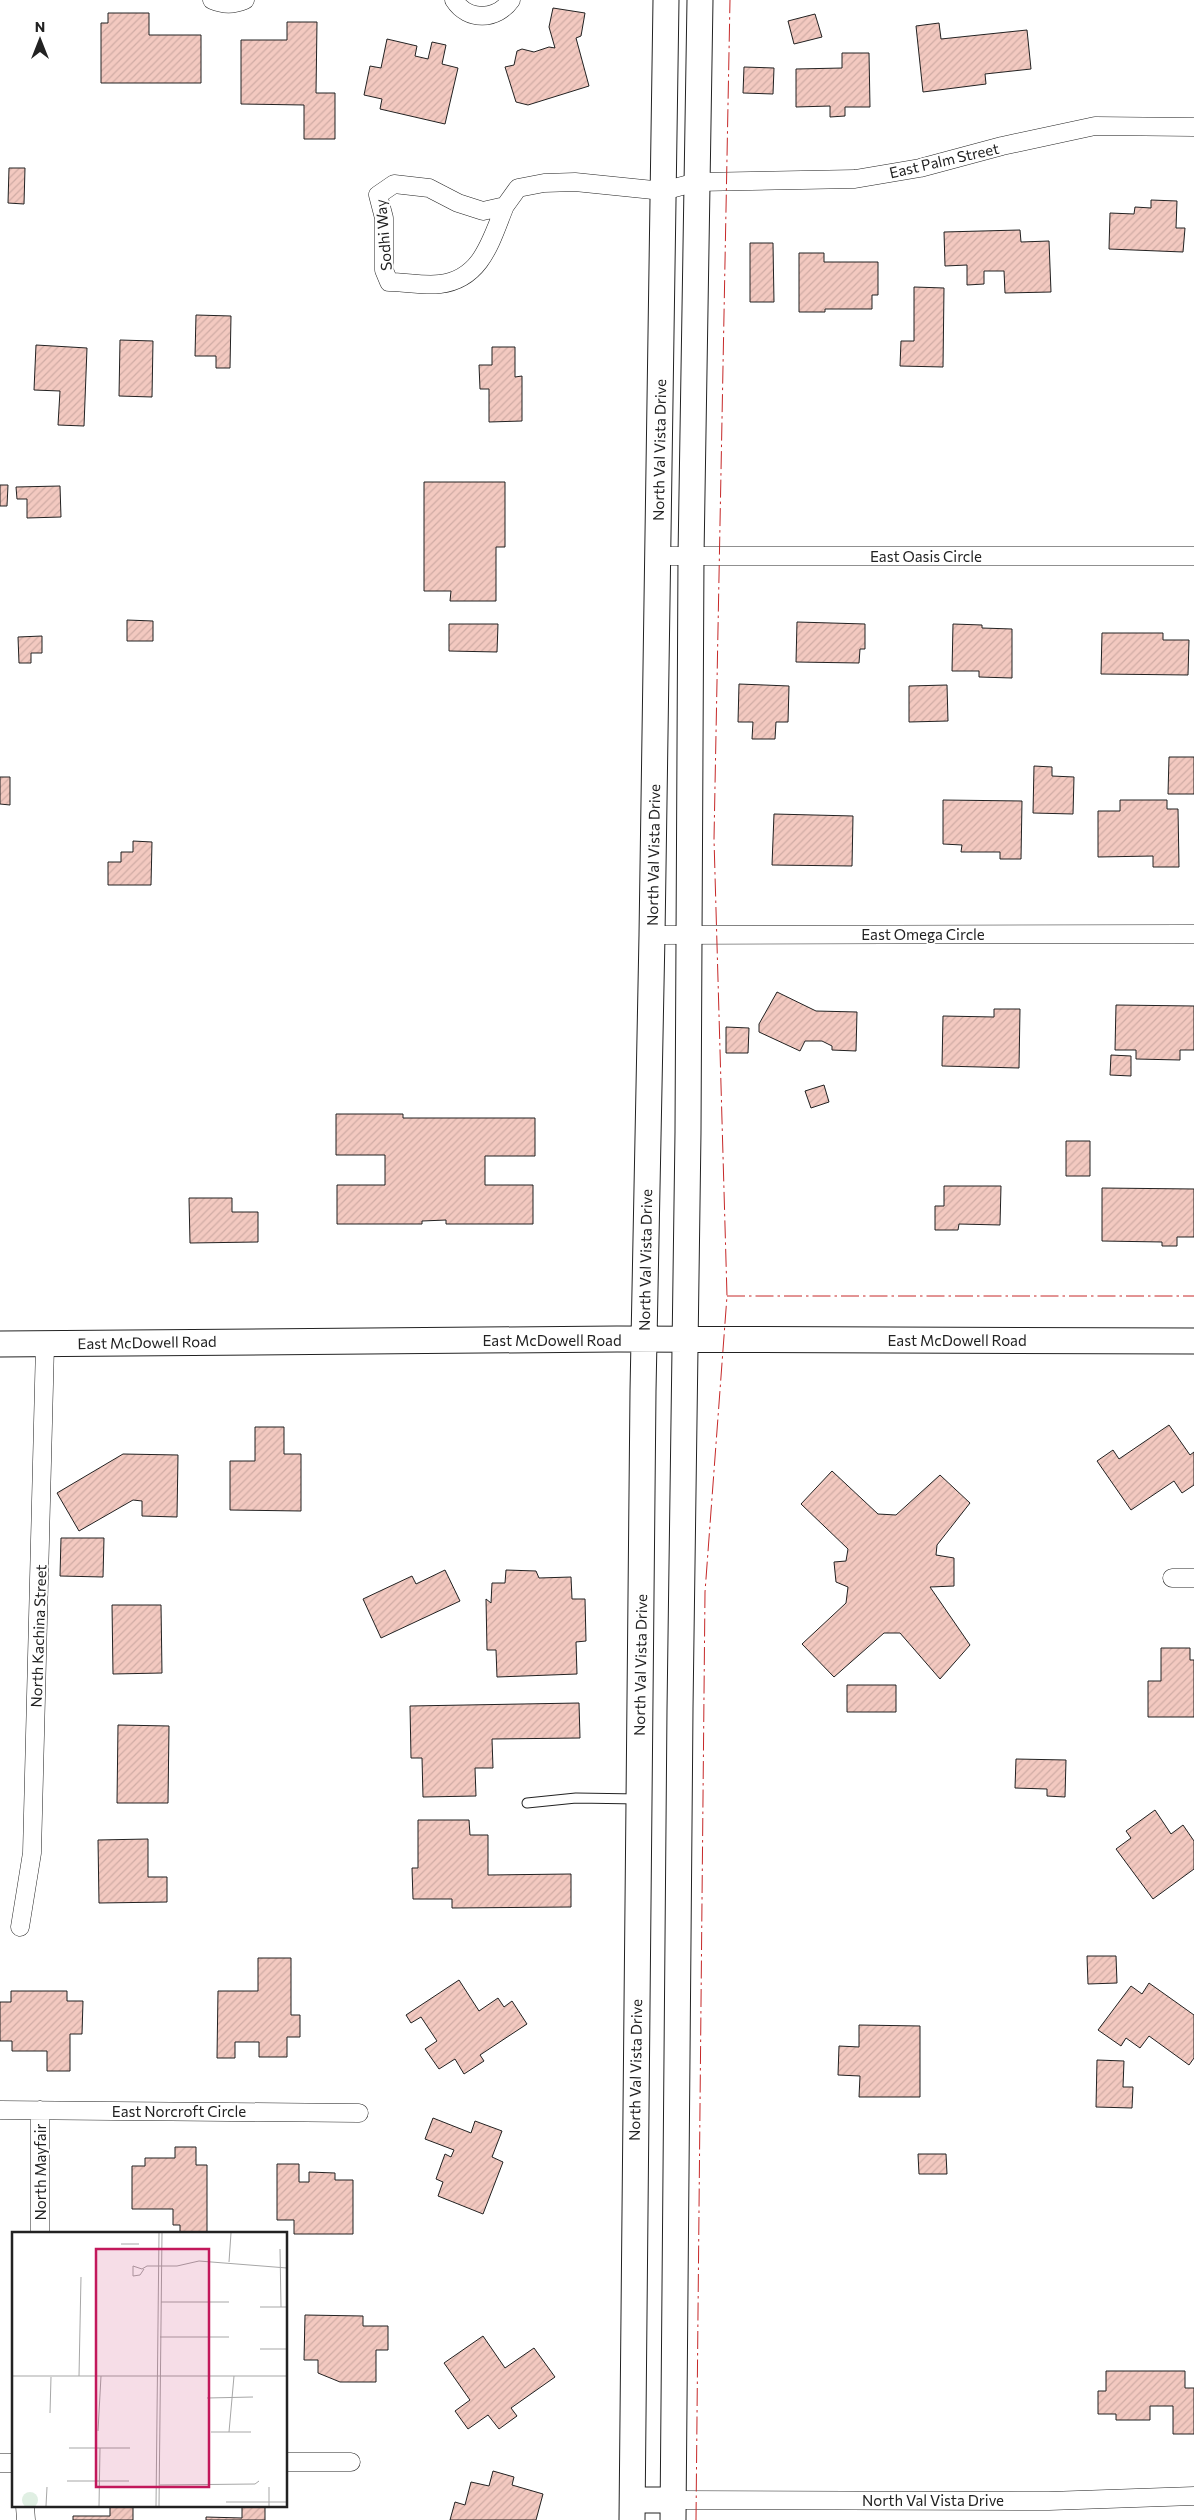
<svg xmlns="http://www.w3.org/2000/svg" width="1194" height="2520" font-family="Commissioner,sans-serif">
<defs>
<pattern id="building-hatch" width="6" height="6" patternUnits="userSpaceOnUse" patternTransform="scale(1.25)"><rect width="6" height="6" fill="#f3c9c0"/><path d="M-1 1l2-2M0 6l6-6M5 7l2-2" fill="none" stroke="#d0aca5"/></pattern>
</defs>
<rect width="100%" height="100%" fill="#fff"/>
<path fill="url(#building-hatch)" stroke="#222" d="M553 8 585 13 581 36 576 38 589 86 528 105 516 102 505 67 514 65 517 51 522 49 534 52 549 47 555 48 549 27Z
M108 13H149V35H201V83H101V23H108Z
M815 14 822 37 794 44 788 21Z
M287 22H317L316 93H335V139H304V105L241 104V40H287Z
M939 23 941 39 1027 30 1031 69 985 74 986 84 923 92 916 26Z
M387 39 417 46 415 56 428 59 432 42 446 45 442 64 458 68 445 124 380 109 382 99 364 95 370 66 381 68Z
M842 53H869L870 107H845V116L830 117V106L796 107V69L842 68Z
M744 67 774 68 773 94 743 93Z
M9 168H25L24 204 8 203Z
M1151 200 1177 201 1176 228H1185L1183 252 1109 249 1110 213 1134 214 1135 207 1151 208Z
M1020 230 1021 242 1049 241 1051 292 1005 293 1004 271H984V284L967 285V265L945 266 944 232Z
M750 243H773L774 302H750Z
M799 253H824V262H878V295H872V309H825V312H799Z
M914 287 944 288 943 367 900 366 901 341H914Z
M196 315 231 316 230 368H216V356H195Z
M120 340 153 341 152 397 119 396Z
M36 345 87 348 84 426 58 425 60 391 34 390Z
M492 347H515V377L522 376V421L489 422V389H480L479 365H492Z
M424 482H505V547H496V601H450L451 591H424Z
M0 485H8L7 506H0Z
M60 486 61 517 27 518V499H17L16 487Z
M127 620 153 621V641H127Z
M797 622 865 624V649H860L859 663 796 662Z
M449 624H498L497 652 449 651Z
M953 624 982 625V628L1012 629V678L979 677V671H952Z
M1102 633H1163V640H1189L1188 675 1101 674Z
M42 636V653H31V663H19L18 637Z
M739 684 789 686 788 722H776L775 739H752L753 722H738Z
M947 685 948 721 909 722V686Z
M1169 757H1194V794H1168Z
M1034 766 1052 767V776L1074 777 1073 814 1033 813Z
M0 777H10V805L0 804Z
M943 800 1022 801 1021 859H1000V852H961L962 845 943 844Z
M1120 800H1167V809H1178L1179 867H1153V856L1098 857V811H1120Z
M774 814 853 816 852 866 772 865Z
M133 841 152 842 151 885H108V862H121V852H133Z
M777 992 816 1011 857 1012 856 1051 832 1050V1046L822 1041H805L800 1051 759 1032V1024Z
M1116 1005 1194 1006V1050H1180V1060L1136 1059V1050H1115Z
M994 1009H1020L1019 1068 942 1066 943 1016 994 1017Z
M726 1027 749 1028 748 1053H726Z
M1111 1055 1131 1056V1076L1110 1075Z
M824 1085 829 1102 811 1108 805 1091Z
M336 1114H403V1118H535V1156H485V1185H533V1224H446V1220L422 1221V1224H337V1185H385V1155H336Z
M1066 1141H1090V1176H1066Z
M944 1186H1001L1000 1225 959 1224 958 1230H935V1206H944Z
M1102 1188 1194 1189V1237H1177V1246H1162V1242L1102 1241Z
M189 1198H232V1212H258V1242L190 1243Z
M1169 1425 1190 1455 1194 1452V1485L1182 1493 1174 1481 1131 1510 1097 1461 1113 1450 1119 1459Z
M255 1427H284V1454H301V1511L230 1510V1461H255Z
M123 1454 178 1455 177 1517 142 1516V1501L133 1500 79 1531 57 1493Z
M832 1471 878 1514 896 1515 940 1475 970 1503 937 1545 936 1555 954 1558V1586L930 1587 970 1645 940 1679 900 1633H884L834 1677 802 1644 846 1603 848 1587 836 1582 834 1562 846 1561 848 1549 801 1504Z
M61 1538H104L103 1577 60 1576Z
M445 1570 460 1601 381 1638 363 1599 412 1576 416 1584Z
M506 1570 536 1571 539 1578 571 1577 572 1599H585L586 1641 576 1642 577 1674 497 1677 496 1650H487L486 1599 491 1603 492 1583H505Z
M112 1605H161L162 1673 113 1674Z
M1161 1648H1190V1660H1194V1717H1148V1681H1161Z
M847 1685H896V1712H847Z
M579 1703 580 1738 492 1739 493 1768H475L476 1796 423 1797 422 1758H411L410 1706Z
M118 1725 169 1726 168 1803H117Z
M1016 1759 1066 1760 1065 1797 1047 1796V1789L1015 1788Z
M1155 1810 1171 1834 1183 1825 1194 1841V1869L1153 1899 1116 1849 1131 1838 1126 1831Z
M418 1820H469L470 1835H488V1875L571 1874V1907L452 1908V1899H413L412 1868H418Z
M148 1839V1877H167V1902L99 1903 98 1840Z
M1087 1956H1116L1117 1983 1088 1984Z
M258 1958H291V2015H300V2037H287V2057H259V2042H235V2058H217L218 1991H258Z
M459 1980 479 2011 498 1998 504 2007 512 2001 527 2024 480 2055 484 2061 464 2074 455 2059 439 2069 425 2049 437 2041 421 2017 411 2023 406 2015Z
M1149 1983 1194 2015V2058L1189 2065 1149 2036 1140 2048 1126 2038 1121 2046 1098 2030 1131 1986 1142 1994Z
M11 1991H67V2001H83L82 2034H70V2071H47V2051H12V2041H0V2002H11Z
M859 2025 920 2026V2097H859L860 2076 838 2075 839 2046 859 2047Z
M1097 2060 1124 2061 1123 2087H1133L1132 2108 1096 2107Z
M433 2118 471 2133 475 2121 502 2131 492 2157 503 2162 483 2214 438 2196 443 2182 436 2179 445 2154 451 2157 454 2150 425 2139Z
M175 2147H196V2165H207V2234H180V2225H173V2209H132V2166H145V2158H175Z
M918 2154H946L947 2174H919Z
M277 2164H299V2182H309V2172L335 2173V2180H353V2234H294V2220H277Z
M305 2315 363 2316V2326H388V2350H376V2382H340L318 2373V2360H304Z
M483 2336 505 2368 534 2348 555 2377 511 2408 517 2416 499 2429 488 2415 468 2429 455 2411 470 2400 444 2363Z
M1106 2371H1185V2388H1194V2434H1173V2406H1150V2420H1116V2414H1098V2391H1106Z
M493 2471 514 2477 512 2485 543 2494 536 2520H450L455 2502 465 2505 471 2482 489 2486Z
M110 2506H133V2520H73V2516H110Z
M242 2506H265V2520H206V2517L242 2518Z"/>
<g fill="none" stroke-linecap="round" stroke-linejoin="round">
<defs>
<path id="service" d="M527 1803 576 1798 639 1799"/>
<path id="minor" d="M212 0C224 5 233 5 245 0
M454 0C468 22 497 20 511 0
M505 206C491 240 482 279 440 284 424 286 405 282 389 282L384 270V218L378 195 394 184 429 188 458 203 483 211 505 206 518 188 544 183 575 182 663 191 697 182 855 179 920 168 1002 146 1095 126 1194 127
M657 556H1194
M652 935 1194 934
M1172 1578H1194
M20 1927 32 1853 45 1345
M0 2110 359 2113
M40 2234V2110
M286 2462H351
M0 2463H14
M673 2500 1049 2501 1194 2496
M25 2506 26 2520"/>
<path id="secondary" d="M0 1344 617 1339 1194 1341
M633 2500H673
M632 2520 643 1391 652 935 666 0
M673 2520 680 1709 688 1132 691 556 700 0"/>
</defs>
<use href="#service" stroke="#222" stroke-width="11"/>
<use href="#minor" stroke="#222" stroke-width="19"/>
<use href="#secondary" stroke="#222" stroke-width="27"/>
<use href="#service" stroke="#fff" stroke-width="9"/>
<use href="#minor" stroke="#fff" stroke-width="18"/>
<use href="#secondary" stroke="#fff" stroke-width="25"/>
<path stroke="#c62828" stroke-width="1" stroke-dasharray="18 4 2.5 4" stroke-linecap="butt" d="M727 1296H1194
M696 2520 705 1592 727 1296 714 839 730 0"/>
</g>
<g text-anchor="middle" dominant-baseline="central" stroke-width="4" stroke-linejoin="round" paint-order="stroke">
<g font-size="15" fill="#222" stroke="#fff">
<text transform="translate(944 160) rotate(-13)">East Palm Street</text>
<text transform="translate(383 235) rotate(-95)">Sodhi Way</text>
<text transform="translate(659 450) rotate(-89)">North Val Vista Drive</text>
<text x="926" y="556">East Oasis Circle</text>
<text transform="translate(653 855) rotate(-89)">North Val Vista Drive</text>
<text x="923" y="934">East Omega Circle</text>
<text transform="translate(645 1260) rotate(-89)">North Val Vista Drive</text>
<text x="552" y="1340">East McDowell Road</text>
<text x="957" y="1340">East McDowell Road</text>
<text transform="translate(147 1342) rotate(-1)">East McDowell Road</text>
<text transform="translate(38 1636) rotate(-88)">North Kachina Street</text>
<text transform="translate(640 1665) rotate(-89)">North Val Vista Drive</text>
<text transform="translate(635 2070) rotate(-89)">North Val Vista Drive</text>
<text x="179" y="2111">East Norcroft Circle</text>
<text transform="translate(40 2172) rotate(-90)">North Mayfair</text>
<text x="933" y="2500">North Val Vista Drive</text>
</g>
</g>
<g transform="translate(12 2232)">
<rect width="275" height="275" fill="#fff"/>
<path d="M10 268a8 8 0 1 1 16 0a8 8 0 1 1-16 0Z" fill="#e0efe3"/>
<path fill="none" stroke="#a7a7a7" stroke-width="1" d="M109 12H127M268 17 269 75M217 30 219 1M132 37 128 43 121 44V34L130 37 135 34H165L187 29 275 36M149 70H217M248 75H275M148 105H217M248 117H275M0 144H275M67 144 69 45M195 166 241 165M38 181 39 145M86 199 89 144M199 200H239M217 200 222 144M57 216H118M55 249H117M148 253 243 252 247 249M214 270H275M34 274 35 255M87 274 88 216M144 274 147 1M147 274 150 1M257 274V255"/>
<path fill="#c2185b" fill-opacity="0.15" stroke="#c2185b" stroke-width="2.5" d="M84 17H197V255H84Z"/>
<rect width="275" height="275" fill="none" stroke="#222" stroke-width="2.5"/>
</g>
<g transform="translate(40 40)" stroke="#ffffff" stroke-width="4" paint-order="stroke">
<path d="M0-4L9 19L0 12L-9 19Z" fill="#222222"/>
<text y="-8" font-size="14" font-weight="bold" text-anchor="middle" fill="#222222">N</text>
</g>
</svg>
